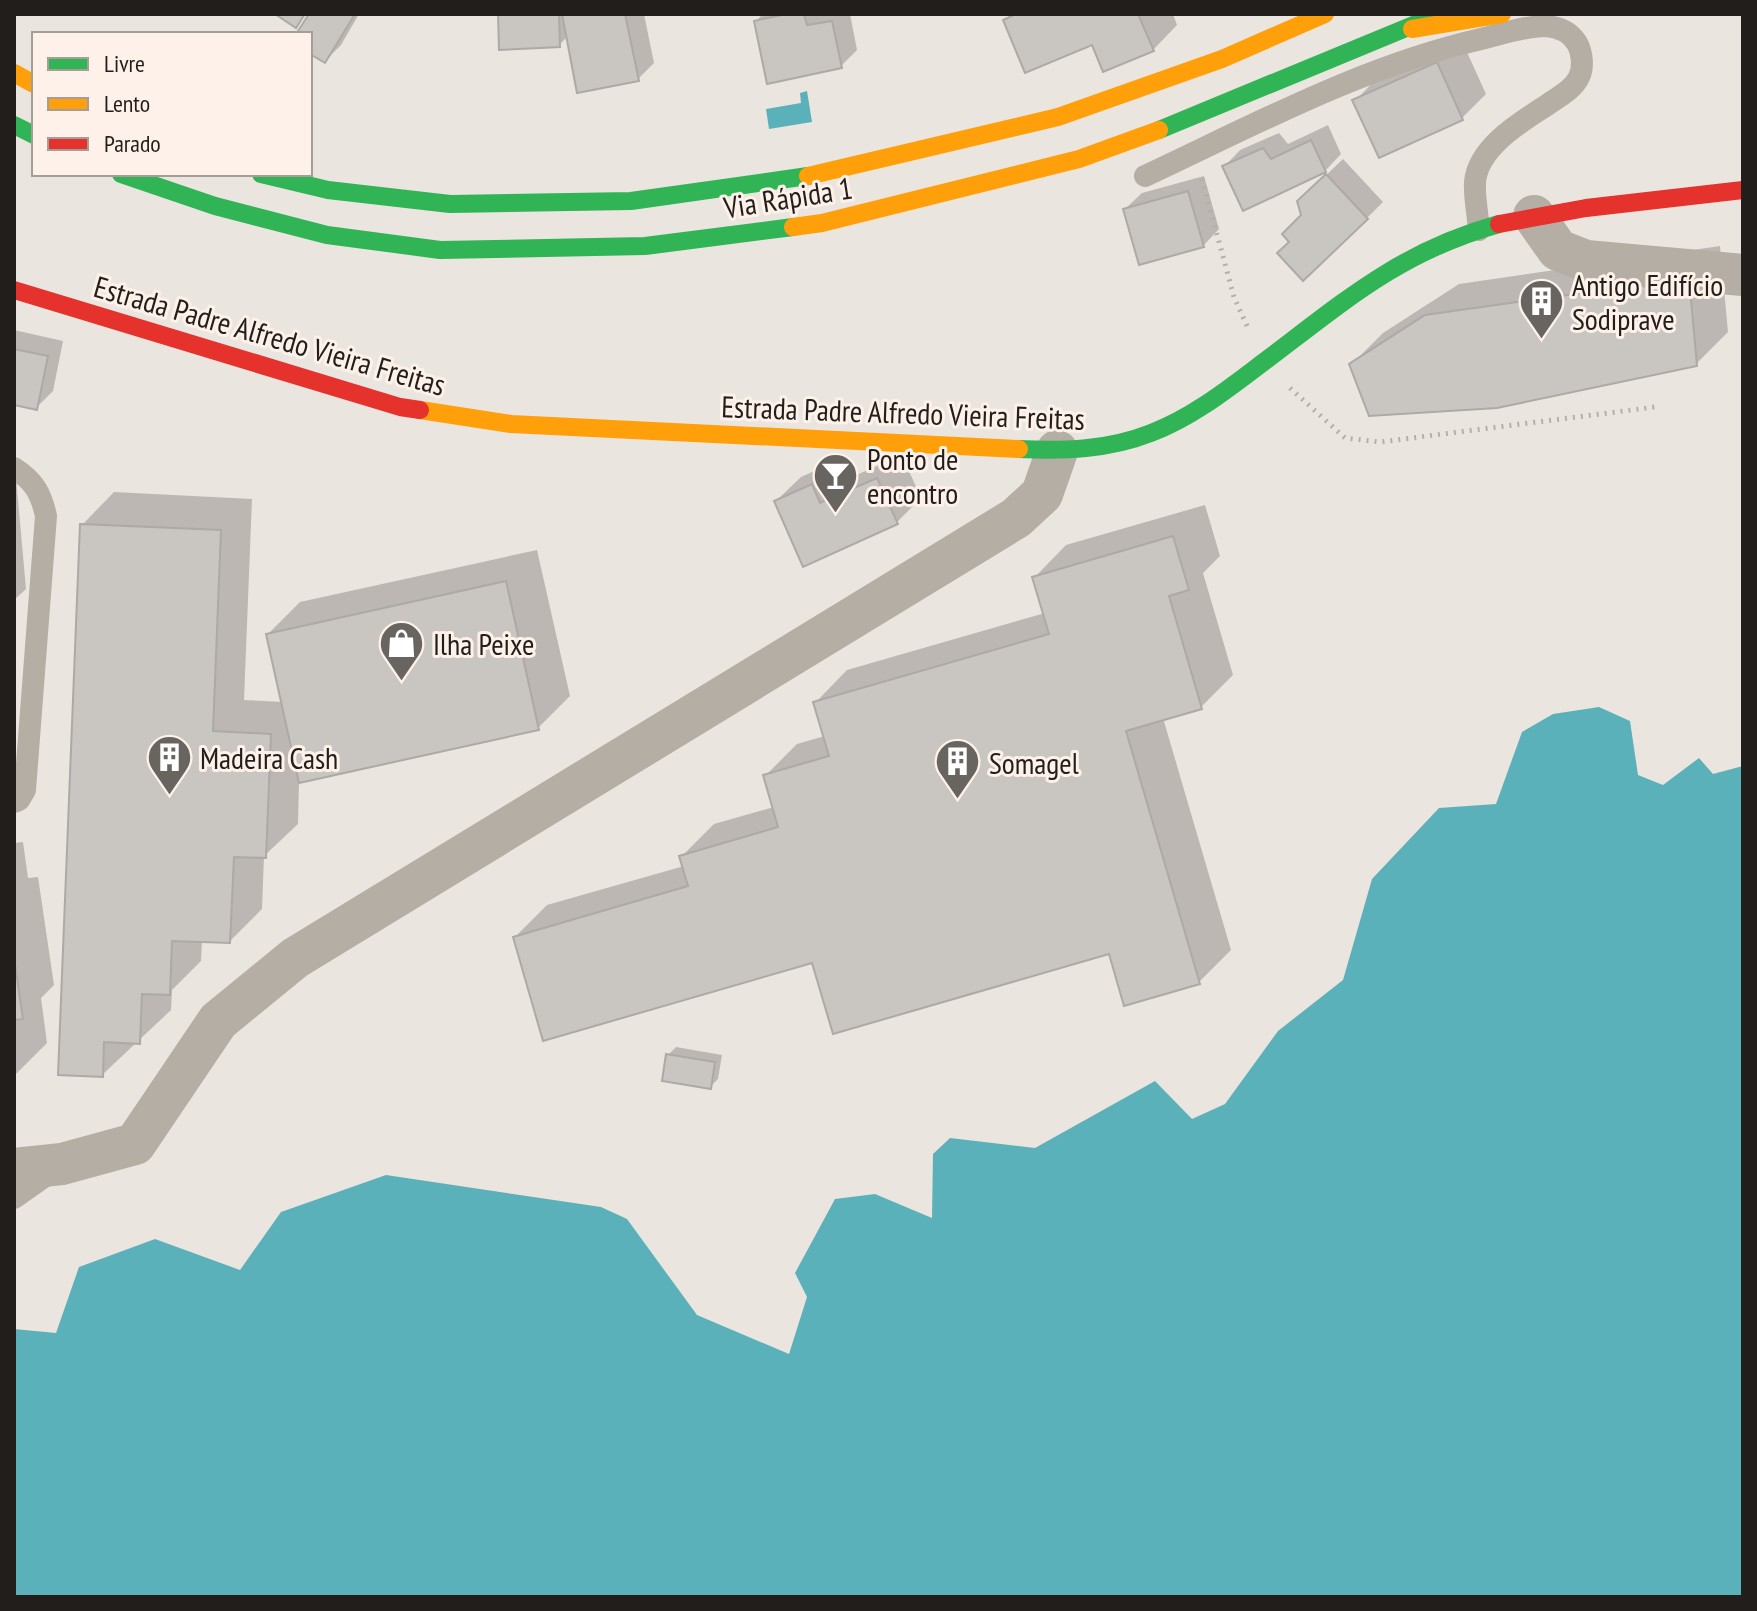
<svg xmlns="http://www.w3.org/2000/svg" width="1757" height="1611" font-family="'PT Sans Narrow',sans-serif">
<rect width="100%" height="100%" fill="#ebe5e0"/>
<path fill="#5bb1ba" d="M807 91 812 122 769 129 766 109 801 103 800 93Z
M1599 707 1630 721 1638 775 1663 785 1699 758 1713 774 1743 766V1597H14V1329L56 1333 79 1267 155 1239 240 1270 281 1212 386 1175 601 1207 627 1219 697 1315 789 1354 807 1297 795 1273 835 1199 875 1194 932 1218 933 1154 950 1138 1035 1148 1155 1081 1192 1119 1225 1104 1278 1031 1343 980 1372 879 1439 808 1496 804 1522 732 1553 714Z"/>
<path fill="#0003" d="M311 14H359L341 45 325 61 310 52V34H299Z
M500 14H644L654 63 638 79 568 36 559 45Z
M763 14H850L857 50 841 66 756 21Z
M1011 14H1173L1177 25 1153 50 1005 20Z
M1461 39 1486 94 1462 118 1380 155 1355 101 1379 76Z
M1328 125 1341 154 1325 171 1224 167 1240 150 1279 133 1288 144Z
M1343 159 1383 202 1367 218 1291 242 1316 185Z
M1204 176 1219 229 1203 246 1125 209 1142 193Z
M1720 246 1728 332 1696 364 1351 365 1383 333 1459 284Z
M14 330 63 341 53 391 36 408 14 403Z
M14 455 26 589 14 600Z
M902 455 921 498 897 522 776 501 801 477 837 461 845 480Z
M114 492 252 499 244 700 283 702 268 634 300 602 537 550 570 696 538 728 299 781 298 824 264 856 262 909 230 941 202 940 201 961 172 990 171 1010 102 1075 82 525Z
M1205 505 1220 556 1203 573 1233 675 1201 707 1163 718 1231 950 1199 982 1110 951 813 961 515 937 547 905 684 866 682 856 714 824 774 807 765 776 797 744 825 736 815 703 847 670 1045 613 1034 578 1066 545Z
M23 842 28 878 38 877 54 985 41 998 47 1043 14 1076V843Z
M676 1047 722 1055 718 1079 710 1087 668 1055Z"/>
<path fill="#c9c5c1" stroke="#ada9a6" stroke-width="2" d="M275 14H305L296 28Z
M309 14H355L325 63 310 54V34H296Z
M498 14H559L560 47 499 50Z
M562 14H625L639 81 577 93Z
M786 14H804L807 25 832 21 842 68 767 84 754 21Z
M1016 14H1138L1154 51 1103 72 1092 45 1025 73 1003 20Z
M1437 62 1463 120 1379 158 1352 100Z
M1311 140 1326 172 1243 211 1222 166 1263 148 1271 159Z
M1326 174 1368 219 1303 281 1277 253 1289 242 1282 234 1301 215 1297 201Z
M1188 191 1204 247 1139 265 1123 209Z
M1689 278 1697 366 1497 408 1369 416 1349 364 1425 315Z
M14 349 48 356 37 410 14 405Z
M877 478 898 524 803 567 774 501 812 484 820 503Z
M80 524 221 530 213 731 271 734 266 858 234 857 230 943 172 941 170 995 142 994 140 1044 104 1042 103 1077 58 1075Z
M1173 536 1189 590 1169 596 1202 709 1126 731 1200 984 1124 1006 1109 954 833 1034 812 963 543 1041 513 937 688 886 679 856 778 827 763 775 829 756 813 702 1049 634 1032 577Z
M506 581 539 730 299 783 266 634Z
M14 957 23 1019 14 1020Z
M666 1054 715 1062 711 1089 662 1081Z"/>
<g fill="none" stroke-linecap="round" stroke-linejoin="round">
<path stroke="#b5afa9" stroke-width="5" stroke-dasharray="2 6" stroke-linecap="butt" d="M1202 179 1234 297 1247 326
M1290 388 1345 438 1380 442 1655 407"/>
<path stroke="#b5aea5" stroke-width="22" d="M1145 176C1254 125 1363 66 1481 39 1502 34 1525 26 1546 26 1559 27 1570 32 1577 43 1582 52 1584 67 1579 77 1573 90 1558 97 1547 105 1521 122 1478 147 1475 182 1474 197 1478 215 1479 230
M14 468C34 481 41 493 46 516L25 790 19 800 14 802
M14 1198 51 1172"/>
<path stroke="#b5aea5" stroke-width="42" d="M1534 216 1558 250 1586 261 1743 275
M14 1169 62 1164 135 1144 218 1021 295 958 1016 518 1042 494 1057 451"/>
<path stroke="#30b455" stroke-width="18" d="M14 125 34 135
M1159 130 1440 14
M121 174 215 206 327 235 440 250 645 246 793 227
M261 174 328 190 450 204 631 201 808 176
M1019 449C1064 451 1108 450 1151 433 1194 417 1233 385 1269 358 1347 299 1402 251 1499 224"/>
<path stroke="#ff9f0a" stroke-width="18" d="M1412 29 1502 14
M14 73 34 84
M808 176 1058 117 1222 59 1325 14
M793 227 822 223 1079 159 1159 130
M420 410 511 424 1019 449"/>
<path stroke="#e5322d" stroke-width="18" d="M1499 224 1586 208 1743 190
M14 290 400 407 420 410"/>
</g>
<defs>
<symbol id="building-pin" viewBox="-11 -11 22 30"><path d="M0 17L-7.5 6A9.5 9.5 0 1 1 7.5 6Z" fill="#686460" stroke="#fdf1e9"/><path d="M-4-6H4V6H1V3H-1V6H-4ZM-2.5-4.3h1.7v1.8h-1.7ZM.8-4.3h1.7v1.8H.8ZM-2.5-1h1.7V.8h-1.7ZM.8-1h1.7V.8H.8Z" fill="#fff"/></symbol>
<symbol id="bar-pin" viewBox="-11 -11 22 30"><path d="M0 17L-7.5 6A9.5 9.5 0 1 1 7.5 6Z" fill="#686460" stroke="#fdf1e9"/><path d="M-6-5H6L.8 .8V4.5H3.5V6h-7V4.5H-.8V.8Z" fill="#fff"/></symbol>
<symbol id="shop-pin" viewBox="-11 -11 22 30"><path d="M0 17L-7.5 6A9.5 9.5 0 1 1 7.5 6Z" fill="#686460" stroke="#fdf1e9"/><path d="M-5-2.5h2.3a2.7 3.5 0 0 1 5.4 0H5L5.5 6h-11ZM-1.5-2.5h3a1.5 2.3 0 0 0-3 0Z" fill="#fff"/></symbol>
</defs>
<g fill-rule="evenodd">
<use href="#building-pin" x="1516" y="276" width="51" height="69"/>
<use href="#bar-pin" x="810" y="450" width="51" height="69"/>
<use href="#shop-pin" x="376" y="618" width="51" height="69"/>
<use href="#building-pin" x="144" y="732" width="51" height="69"/>
<use href="#building-pin" x="932" y="736" width="51" height="69"/>
</g>
<g text-anchor="middle" dominant-baseline="central" stroke-width="6" stroke-linejoin="round" paint-order="stroke">
<g font-size="30" fill="#221e1b" stroke="#fdf1e9">
<text transform="translate(788 197) rotate(-9)">Via Rápida 1</text>
<text transform="translate(270 335) rotate(16)">Estrada Padre Alfredo Vieira Freitas</text>
<text transform="translate(903 412) rotate(2)">Estrada Padre Alfredo Vieira Freitas</text>
</g>
<g font-size="30" fill="#221e1b" stroke="#fdf1e9" text-anchor="start">
<text x="1572" y="284">Antigo Edifício<tspan x="1572" dy="34">Sodiprave</tspan></text>
<text x="867" y="458">Ponto de<tspan x="867" dy="34">encontro</tspan></text>
<text x="433" y="643">Ilha Peixe</text>
<text x="200" y="757">Madeira Cash</text>
<text x="989" y="762">Somagel</text>
</g>
</g>
<rect width="1757" height="1611" fill="none" stroke="#221e1b" stroke-width="32"/>
<rect x="32" y="32" width="280" height="144" fill="#fdf1e9" stroke="#a59d97" stroke-width="2"/>
<rect x="48" y="58" width="40" height="12" fill="#30b455" stroke="#a59d97" stroke-width="2"/>
<text x="104" y="72" font-size="24" fill="#221e1b">Livre</text>
<rect x="48" y="98" width="40" height="12" fill="#ff9f0a" stroke="#a59d97" stroke-width="2"/>
<text x="104" y="112" font-size="24" fill="#221e1b">Lento</text>
<rect x="48" y="138" width="40" height="12" fill="#e5322d" stroke="#a59d97" stroke-width="2"/>
<text x="104" y="152" font-size="24" fill="#221e1b">Parado</text>
</svg>
